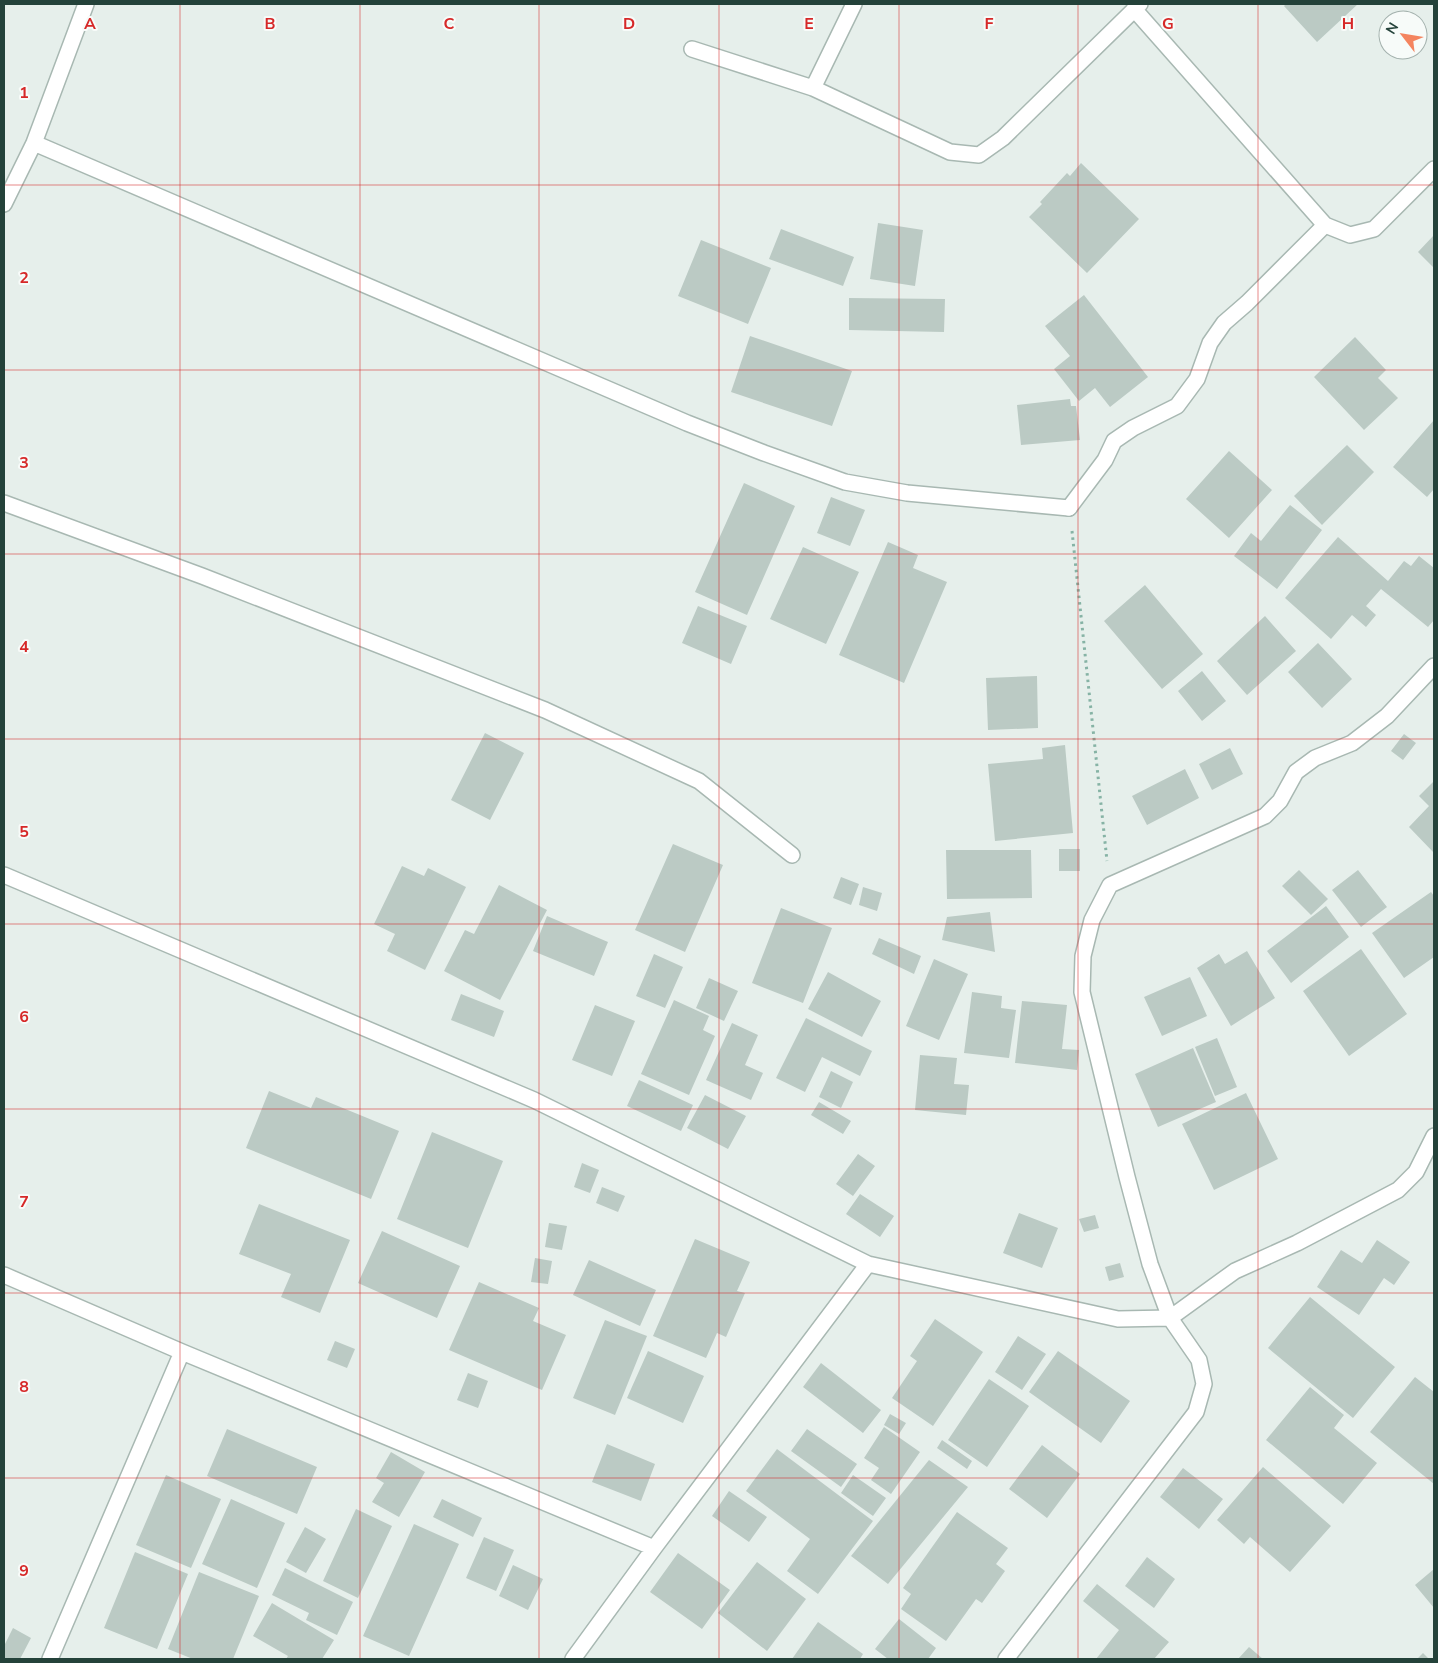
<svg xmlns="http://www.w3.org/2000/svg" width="1438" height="1663" font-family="'Nunito Sans',sans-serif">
<rect width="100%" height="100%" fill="#e6efeb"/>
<path fill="#bbcac4" d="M1286 4H1358L1317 42 1284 6Z
M1081 163 1139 219 1087 273 1029 217 1042 204 1040 202 1067 173 1070 176Z
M878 223 923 230 915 286 870 279Z
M781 229 854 257 843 286 769 259Z
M1434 235V268L1418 252Z
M701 240 771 268 748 324 678 296Z
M1084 295 1148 377 1110 407 1095 388 1079 401 1054 369 1070 356 1045 326Z
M849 298 945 299 944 332 849 330Z
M750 336 852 371 832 426 731 392Z
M1355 337 1386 370 1378 378 1398 398 1364 430 1314 377Z
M1070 399 1071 406H1076L1080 440 1021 445 1017 405Z
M1434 420V489L1427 497 1393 467Z
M1347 445 1374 472 1322 525 1294 496Z
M1229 451 1272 490 1229 538 1186 499Z
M744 483 795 506 747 615 695 592Z
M831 497 865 510 850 546 817 533Z
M1290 505 1322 530 1277 589 1234 556 1251 533 1261 541Z
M1338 537 1388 581 1404 561 1411 566 1419 556 1434 568V620L1428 627 1381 589 1366 606 1376 615 1366 627 1352 615 1331 639 1285 598Z
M888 542 918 555 913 568 947 582 904 683 839 655Z
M803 547 859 572 826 644 770 619Z
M1145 585 1203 654 1162 689 1104 621Z
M698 606 747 626 731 664 682 643Z
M1265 616 1296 651 1247 695 1217 661Z
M1318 643 1352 679 1322 708 1288 672Z
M1202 671 1226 701 1202 721 1178 691Z
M1037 676 1038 728 988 730 986 678Z
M485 733 524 753 490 820 451 800Z
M1404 734 1416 743 1403 760 1391 751Z
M1065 745 1073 833 995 841 988 764 1043 759 1042 748Z
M1230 748 1243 774 1212 790 1199 764Z
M1185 769 1199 798 1147 825 1132 796Z
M1434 781V853L1409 827 1429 806 1419 796Z
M673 844 723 865 685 952 635 930Z
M1059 849H1080V871H1059Z
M946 850H1031L1032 898 947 899Z
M402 866 424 876 428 868 466 887 425 970 387 951 395 934 374 924Z
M1299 870 1328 899 1311 915 1282 886Z
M1358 870 1387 907 1361 927 1332 890Z
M841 877 859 884 851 905 833 898Z
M499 885 547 910 500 1000 444 971 465 930 474 934Z
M863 887 882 893 877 911 859 905Z
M1431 892 1434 896V957L1404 978 1372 933Z
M1326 906 1349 937 1291 983 1267 951Z
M781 908 832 928 803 1003 752 983Z
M990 912 995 952 942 940 947 917Z
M547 916 608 942 594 976 533 951Z
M879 938 921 956 914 974 872 954Z
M1361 949 1407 1014 1349 1056 1303 991Z
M1247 951 1275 998 1231 1026 1197 968 1219 954 1225 964Z
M654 954 683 967 665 1008 636 996Z
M934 959 968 974 939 1040 906 1026Z
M828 972 881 1001 862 1037 808 1009Z
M1190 977 1207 1016 1162 1036 1144 997Z
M709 978 738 991 724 1021 696 1008Z
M972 992 1002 996 1001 1008 1016 1010 1009 1058 964 1053Z
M461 994 504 1011 494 1037 451 1020Z
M674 1000 709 1016 703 1030 715 1036 689 1095 641 1074Z
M1022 1001 1067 1005 1062 1049 1079 1050 1077 1070 1015 1063Z
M595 1005 635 1021 612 1076 572 1060Z
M806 1018 872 1051 860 1076 822 1057 805 1092 776 1078Z
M732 1023 758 1035 745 1065 763 1073 751 1100 706 1080Z
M1217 1038 1237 1087 1215 1096 1195 1047Z
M1193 1048 1216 1102 1158 1127 1135 1074Z
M920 1055 957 1058 954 1084 969 1085 966 1115 915 1110Z
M831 1071 853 1082 841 1108 819 1097Z
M639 1080 693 1105 681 1131 627 1106Z
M269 1091 311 1108 316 1097 399 1131 371 1199 246 1148Z
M1246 1093 1278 1159 1214 1190 1182 1124Z
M705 1095 746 1116 728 1149 687 1128Z
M819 1102 851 1121 843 1134 811 1115Z
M432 1132 503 1161 468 1248 397 1219Z
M858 1154 875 1166 853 1196 836 1184Z
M582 1163 599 1170 590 1193 574 1187Z
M602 1187 625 1196 618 1212 596 1203Z
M860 1194 894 1216 880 1237 846 1214Z
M259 1204 350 1240 320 1313 281 1297 291 1274 239 1254Z
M1019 1213 1058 1228 1042 1268 1003 1253Z
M1095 1215 1099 1228 1084 1232 1079 1219Z
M549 1223 567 1226 562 1250 545 1247Z
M382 1231 460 1266 437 1318 358 1283Z
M695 1239 750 1262 737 1291 745 1293 726 1337 717 1333 706 1358 653 1336Z
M1377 1240 1410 1262 1394 1285 1384 1278 1359 1315 1317 1287 1341 1250 1362 1263Z
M535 1258 552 1261 548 1284 531 1282Z
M589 1260 656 1290 640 1326 573 1295Z
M1120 1263 1124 1277 1109 1281 1105 1267Z
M479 1282 539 1308 533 1321 566 1335 542 1390 449 1350Z
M1310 1297 1395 1367 1353 1418 1268 1348Z
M935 1319 983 1352 933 1426 892 1398 917 1361 910 1356Z
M605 1320 647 1336 615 1415 573 1398Z
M1018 1336 1046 1354 1022 1390 995 1372Z
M335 1341 355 1349 347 1368 327 1360Z
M648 1351 704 1376 683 1423 627 1398Z
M1058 1351 1130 1401 1101 1443 1029 1392Z
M821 1363 881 1410 863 1433 803 1387Z
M468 1373 488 1381 478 1408 457 1400Z
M1415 1377 1434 1392V1484L1370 1432Z
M989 1379 1029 1406 987 1467 948 1440Z
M1310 1387 1344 1415 1334 1428 1377 1463 1343 1504 1266 1440Z
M890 1414 906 1423 899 1434 884 1425Z
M884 1427 920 1452 891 1494 871 1480 879 1468 864 1458Z
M227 1429 317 1467 297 1514 207 1476Z
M807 1429 857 1464 841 1487 791 1451Z
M942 1440 972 1461 967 1469 937 1448Z
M607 1444 655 1464 641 1501 592 1482Z
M1042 1445 1080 1474 1047 1518 1009 1489Z
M777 1449 873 1521 818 1594 787 1571 810 1539 746 1491Z
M391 1452 425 1472 399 1517 372 1502 384 1483 376 1478Z
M929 1460 968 1487 888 1584 851 1556Z
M1263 1467 1331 1526 1290 1572 1250 1537 1244 1544 1217 1520Z
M1183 1468 1223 1499 1199 1529 1160 1497Z
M166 1475 221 1499 191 1568 136 1545Z
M853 1475 886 1498 873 1516 841 1493Z
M729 1491 767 1517 749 1542 712 1516Z
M231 1499 285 1523 257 1588 202 1564Z
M442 1499 482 1518 473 1537 433 1517Z
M356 1509 392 1526 358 1598 323 1581Z
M957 1512 1008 1548 996 1564 1005 1571 982 1603 976 1599 946 1641 901 1609 911 1594 903 1588Z
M414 1524 459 1544 409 1656 363 1636Z
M305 1527 326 1539 306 1573 286 1562Z
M484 1537 514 1550 496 1591 466 1578Z
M135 1552 188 1574 157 1649 104 1628Z
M678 1553 730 1590 702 1629 650 1592Z
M1147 1557 1175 1579 1154 1608 1125 1586Z
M757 1562 806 1599 767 1651 718 1613Z
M513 1565 543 1579 528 1610 499 1596Z
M285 1568 353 1602 337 1635 306 1620 309 1613 272 1595Z
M1434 1569V1608L1415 1585Z
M199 1572 259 1596 233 1659H193L168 1649Z
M1097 1584 1169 1642 1154 1659H1096L1119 1630 1083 1601Z
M272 1603 334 1640 322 1659H286L288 1656 253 1636Z
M899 1619 936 1648 928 1659H888L875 1649Z
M818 1622 863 1654 860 1659H792Z
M13 1628 31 1638 20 1659H4V1646Z
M1249 1647 1263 1659H1238Z
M1423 1653 1429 1659H1417Z"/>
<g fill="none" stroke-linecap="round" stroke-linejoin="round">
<defs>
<path id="lane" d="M1069 508 1105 460 1114 441 1133 428 1177 406 1197 379 1210 343 1224 323 1247 303 1325 225"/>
<path id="street" d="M1134 9 1325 225 1350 235 1374 229 1434 169
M692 49 813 88 950 152 979 155 1003 138 1140 4
M813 88 854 4
M34 143 687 423 764 453 845 482 907 493 1069 508
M4 204 34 143 86 4
M4 503 202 576 545 710 699 781 792 855
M4 875 534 1100 868 1264 1118 1319 1170 1318 1235 1271 1297 1243 1398 1190 1416 1172 1434 1136
M4 1275 182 1352 654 1548
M50 1659 182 1352
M573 1659 654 1548 868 1264
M1006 1659 1196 1412 1204 1384 1199 1360 1170 1318 1150 1264 1127 1177 1082 992 1083 956 1092 920 1110 885 1265 816 1280 801 1296 772 1315 758 1352 743 1387 716 1434 666"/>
</defs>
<use href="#lane" stroke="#a8b8b2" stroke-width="18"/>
<use href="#street" stroke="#a8b8b2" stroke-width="18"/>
<path stroke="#86b3a5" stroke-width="3" stroke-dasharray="2.5 4" stroke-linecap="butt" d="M1072 531 1107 861"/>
<use href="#lane" stroke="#fff" stroke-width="15"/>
<use href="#street" stroke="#fff" stroke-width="15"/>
</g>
<path fill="none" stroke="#d62828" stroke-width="1" stroke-opacity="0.55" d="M180 4V1659M360 4V1659M539 4V1659M719 4V1659M899 4V1659M1078 4V1659M1258 4V1659M4 185H1434M4 370H1434M4 554H1434M4 739H1434M4 924H1434M4 1109H1434M4 1293H1434M4 1478H1434"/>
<g font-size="16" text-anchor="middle" font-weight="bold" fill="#d62828" stroke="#f7fbf9" stroke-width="4" stroke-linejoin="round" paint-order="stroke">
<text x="90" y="29">A</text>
<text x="270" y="29">B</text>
<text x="449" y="29">C</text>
<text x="629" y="29">D</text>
<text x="809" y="29">E</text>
<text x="989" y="29">F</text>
<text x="1168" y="29">G</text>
<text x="1348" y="29">H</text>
<text x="24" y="98">1</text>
<text x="24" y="283">2</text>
<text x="24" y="468">3</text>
<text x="24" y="652">4</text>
<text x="24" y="837">5</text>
<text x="24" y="1022">6</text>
<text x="24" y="1207">7</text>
<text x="24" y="1392">8</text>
<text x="24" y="1576">9</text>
</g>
<rect width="1438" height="1663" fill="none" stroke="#24423a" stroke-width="10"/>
<g transform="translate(1403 35) rotate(301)"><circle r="24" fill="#f7fbf9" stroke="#a3b1ad"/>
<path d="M0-4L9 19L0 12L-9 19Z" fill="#f4845f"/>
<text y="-8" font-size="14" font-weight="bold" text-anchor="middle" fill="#24423a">N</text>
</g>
</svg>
